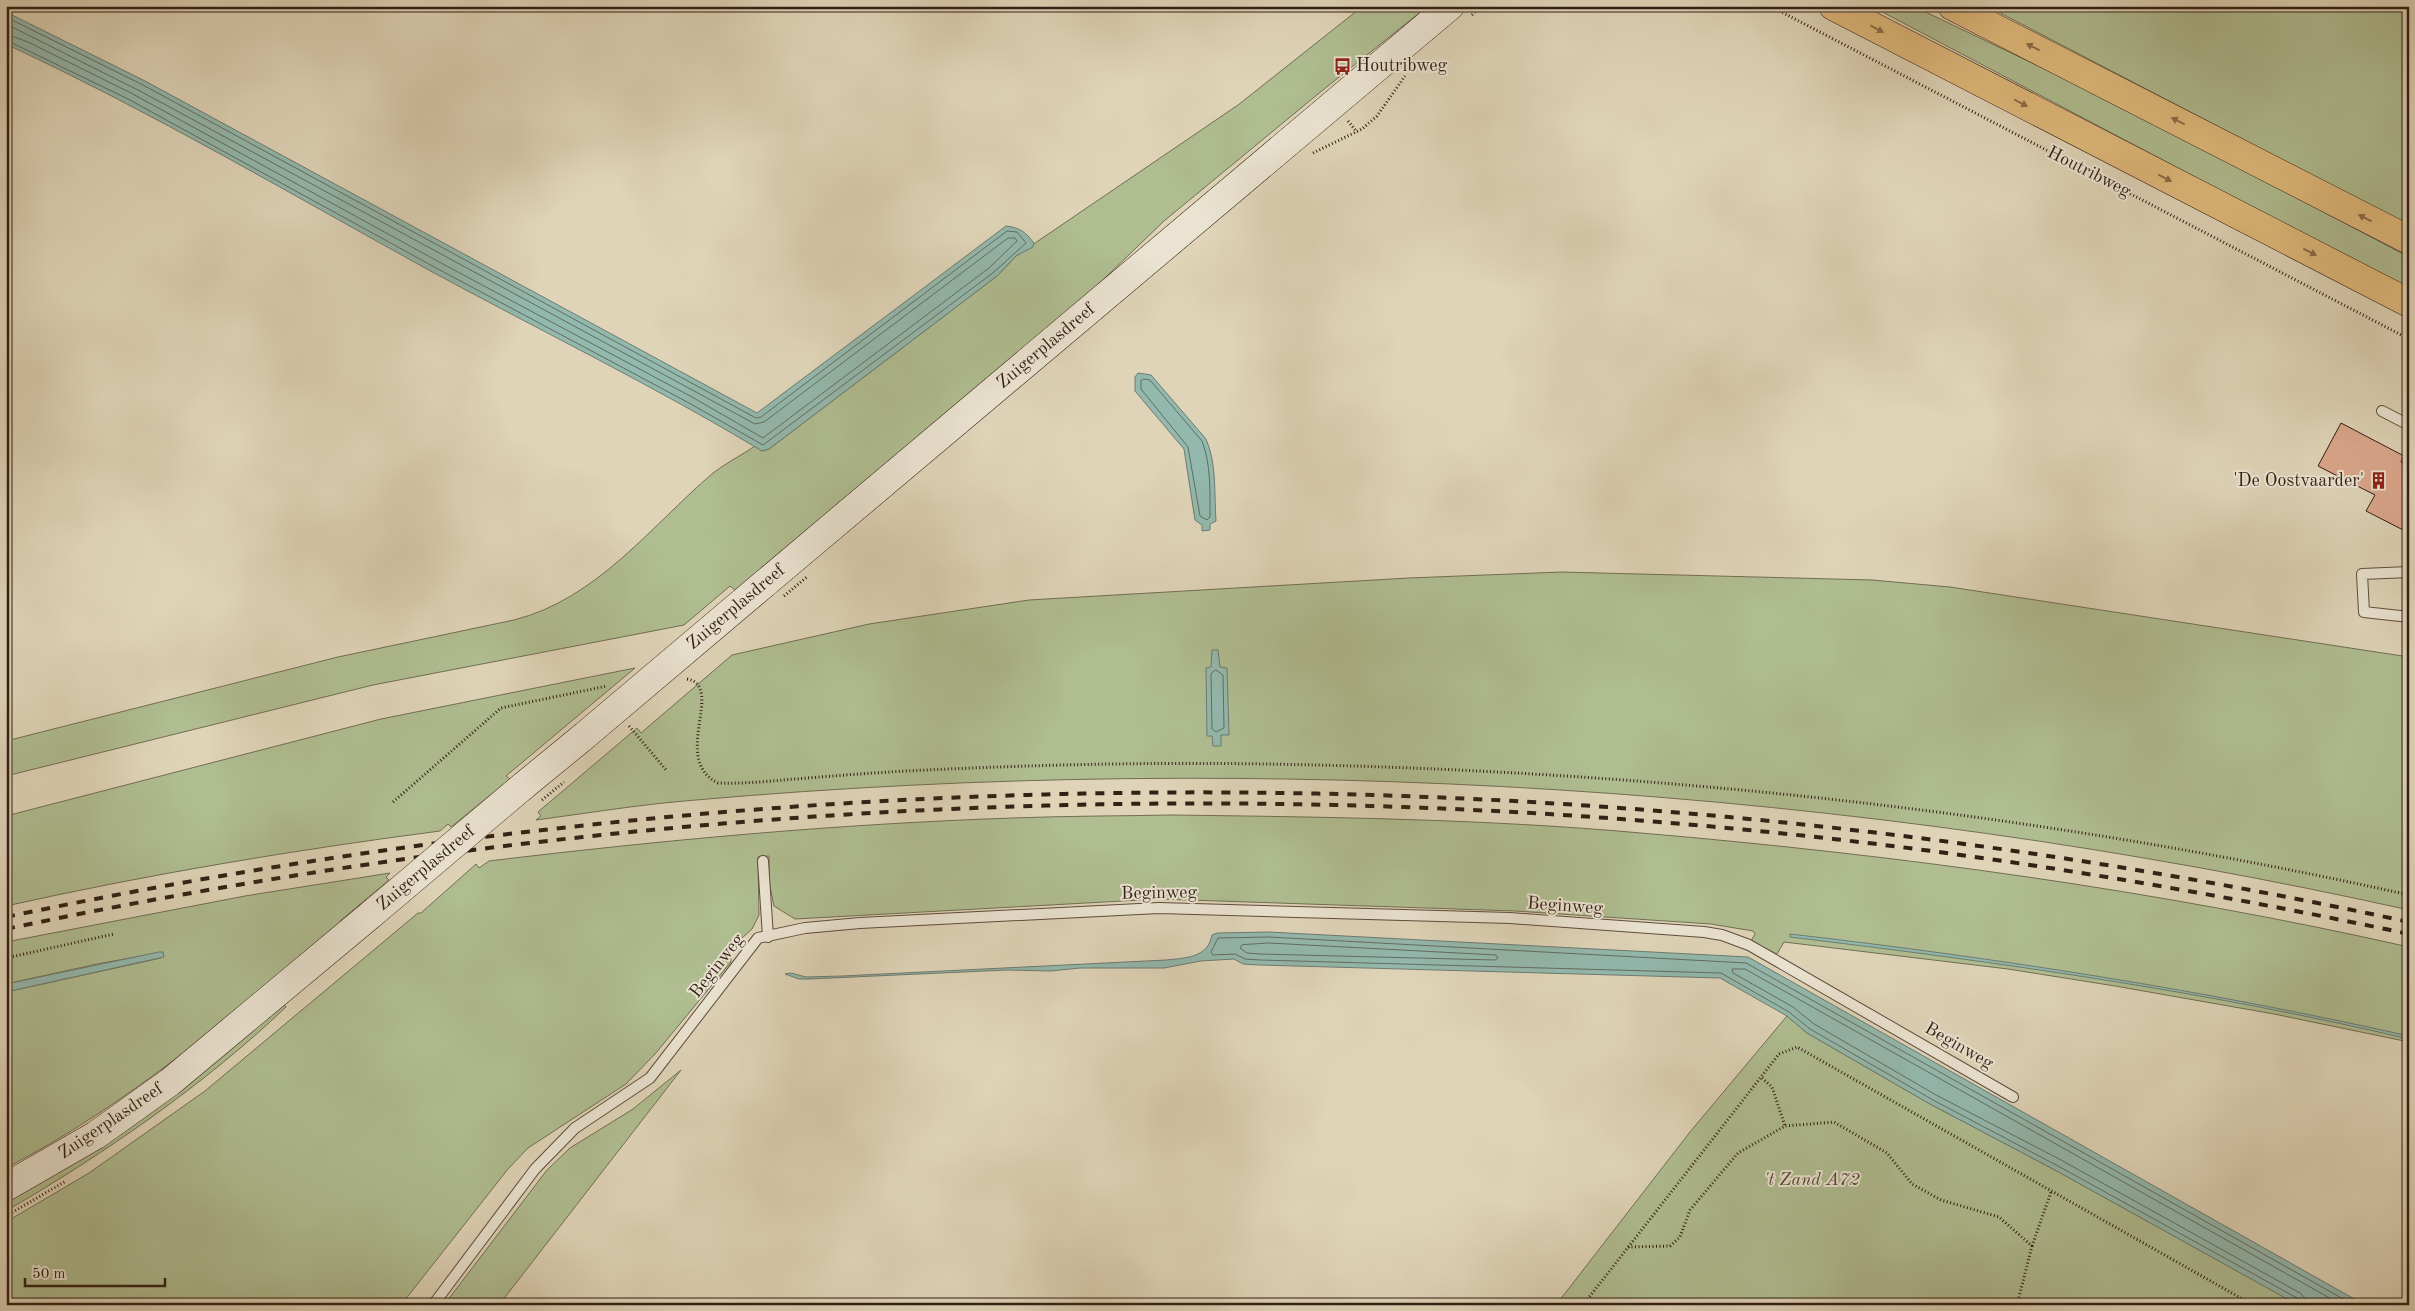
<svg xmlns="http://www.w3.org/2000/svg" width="2415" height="1311" font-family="'Old Standard TT',serif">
<rect width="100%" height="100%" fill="#dfd4b8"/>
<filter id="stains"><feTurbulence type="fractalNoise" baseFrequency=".004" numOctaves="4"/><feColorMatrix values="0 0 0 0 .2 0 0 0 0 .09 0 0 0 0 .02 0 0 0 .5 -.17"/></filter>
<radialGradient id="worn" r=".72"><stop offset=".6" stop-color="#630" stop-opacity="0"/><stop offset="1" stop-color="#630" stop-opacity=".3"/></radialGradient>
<path fill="#afbd91" stroke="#716e52" d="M1363 6H1428L1318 94 1164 221 1079 303 735 590 730 586 684 625 373 685 6 776V741L338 657 514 620C597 599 651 526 713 473 726 463 742 455 755 446L762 451 769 449 997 276 1016 256 1238 105Z
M1871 6H1913L2078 85 2259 178 2409 257V290Z
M1987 6H2409V226Z
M1562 572 1872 580 1950 587 2409 657V910C1853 786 1263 750 696 800 643 804 589 813 536 820L541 816 538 812 637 728 641 733 732 655 869 624 1029 600 1409 578Z
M635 668 506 776 510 779 451 827 448 824 440 831C294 850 150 874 6 906V816L381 719Z
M1171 815C1328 817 1485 819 1641 833 1899 855 2156 890 2409 947V1042L2274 1014 2115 986 2008 969 1784 942 1777 954 1751 941 1755 934 1753 931 1711 924 1515 911 1159 899 795 919 774 906 769 882V856L758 857 759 915 752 929 731 948V962L655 1054 626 1084 528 1148 508 1169 401 1305H6V1222L89 1173 205 1091 418 913H421L476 864 479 868 489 861C663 840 837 824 1013 818 1065 816 1118 816 1171 815Z
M390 873 386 877 389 880 340 921 344 925C235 1012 130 1104 6 1168V992L161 958 163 952 97 964 6 984V942L245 896Z
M282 1002 286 1007C204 1085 104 1154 6 1211V1202L65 1168Z
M1787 1016 1807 1033 1930 1104 2055 1170 2299 1305H1556L1690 1132Z
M681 1070 499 1305H444L547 1170 570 1148 633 1109Z"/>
<path fill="#93b8ad" stroke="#6d7b70" d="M6 12 145 81 757 413 1006 226C1021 228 1025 232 1034 243L1033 247 1016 256 997 276 769 449 762 451C656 387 545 333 436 274 294 196 154 113 6 44Z
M1138 373 1151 375 1206 439C1217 464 1214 494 1216 521L1210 524V530L1202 531V525L1195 520 1184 449 1135 391V377Z
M1212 650H1218L1220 667 1227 668 1229 735H1221V746H1213L1212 736H1207L1206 668 1211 667Z
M1268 932 1748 957 2365 1305H2298L2055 1170 1930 1104 1807 1033 1787 1016 1720 978 1259 965 1243 964 1234 959 1201 961 1164 968H1080L1051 971 1007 970 809 979H799L785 974 791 973 806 977 842 976 1166 960C1185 958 1208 958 1212 935L1217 933Z
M1790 934C1998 958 2204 990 2409 1036V1039C2205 991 1998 962 1790 937Z
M159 952H163L164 957 6 992V984Z"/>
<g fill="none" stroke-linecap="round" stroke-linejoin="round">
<path stroke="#636c60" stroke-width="1" d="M6 17 143 85 756 418 761 417 1007 231 1017 232 1026 243 994 272 763 445 689 403 438 269 128 99 6 40
M6 24 140 91 755 424 764 422 1008 238H1015L1017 241 989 268 763 438 692 397 441 263 131 93 28 42 6 34
M1144 379 1150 380 1202 441C1211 464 1210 492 1210 517L1207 520 1200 516 1188 447 1141 389V381Z
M1216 670 1223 675 1224 728 1216 732 1212 729 1211 674Z
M1269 943 1496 955 1498 958 1495 960 1260 954 1247 953 1240 948 1242 945Z
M2300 1305 2297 1298 2058 1166 1933 1100 1810 1029 1789 1012 1721 973 1260 960 1245 959 1235 954 1213 955 1211 952 1218 938 1269 937 1746 963 2354 1305
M2306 1305 2305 1298 2300 1293 2061 1160 1936 1095 1814 1024 1793 1007 1733 973 1732 969H1745L2342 1305"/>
</g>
<path fill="#daa78c" stroke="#331f14" d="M2341 423 2404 456 2401 462 2409 466V533L2366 511 2375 495 2318 466Z"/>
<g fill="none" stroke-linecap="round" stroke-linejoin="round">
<defs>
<path id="lane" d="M2382 411 2409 425
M2409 572 2362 574 2364 612 2409 617
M763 861 768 937
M433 1305 535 1169 575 1128 650 1078 758 938 805 928 860 923 1159 908 1510 918 1704 932 1722 935 1749 945 2013 1097"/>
<path id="secondary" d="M764 584 1450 6
M522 787 583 737
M6 1187 96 1135 170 1082 374 912"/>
<path id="primary" d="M1833 6 2409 303
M1952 6 2409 240"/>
</defs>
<use href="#lane" stroke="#5e4c3d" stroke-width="12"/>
<use href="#secondary" stroke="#331f14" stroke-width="29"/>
<use href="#primary" stroke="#331f14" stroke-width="29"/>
<path stroke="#331f14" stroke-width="3" stroke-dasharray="1 2.5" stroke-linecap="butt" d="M1770 6 2409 339
M1472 15 1481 6
M1348 121 1357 132
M1313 153 1362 129 1377 116 1405 76
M687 679C726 686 670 760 718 783 744 784 770 781 795 779 832 776 869 773 906 771 1025 765 1145 762 1265 764 1649 770 2033 811 2409 895
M629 726 667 771
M393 802 501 708 607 686
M6 958 114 934
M1762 1078 1772 1087 1785 1126
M6 1216 66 1181
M2032 1246 2051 1192
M1628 1247 1670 1246 1680 1237 1690 1210 1738 1153 1785 1126 1834 1122 1887 1153 1912 1184 1941 1200 1999 1217 2032 1246 2019 1297 2010 1305
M1583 1305 1779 1054 1797 1047 2253 1305"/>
<use href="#lane" stroke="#eae3d1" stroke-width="10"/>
<use href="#secondary" stroke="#eae3d1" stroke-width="28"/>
<use href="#primary" stroke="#e0ba7c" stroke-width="28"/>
<path stroke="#331f14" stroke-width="4" stroke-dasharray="9 9" stroke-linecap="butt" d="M6 917C802 750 1613 750 2409 922
M6 929C645 794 1306 766 1954 854 2106 875 2258 902 2409 934"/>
<defs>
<path id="secondary-bridge" d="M583 737 764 584
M374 912 522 787"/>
</defs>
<use href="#secondary-bridge" stroke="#331f14" stroke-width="29" stroke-linecap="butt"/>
<path stroke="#331f14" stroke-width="3" stroke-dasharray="1 2.5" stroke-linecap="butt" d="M784 596 808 576
M542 800 564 782"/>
<use href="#secondary-bridge" stroke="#eae3d1" stroke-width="28"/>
</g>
<defs><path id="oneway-solid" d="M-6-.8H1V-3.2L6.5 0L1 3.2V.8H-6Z" transform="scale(1.25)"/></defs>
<g fill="#8a6c48">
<use href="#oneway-solid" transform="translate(1877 29) rotate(28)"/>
<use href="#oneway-solid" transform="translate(2033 47) rotate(-153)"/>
<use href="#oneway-solid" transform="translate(2021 103) rotate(27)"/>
<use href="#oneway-solid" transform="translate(2178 121) rotate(-153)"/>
<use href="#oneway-solid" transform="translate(2165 178) rotate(27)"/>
<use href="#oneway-solid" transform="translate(2365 218) rotate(-153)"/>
<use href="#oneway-solid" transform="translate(2310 252) rotate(27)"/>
</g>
<defs>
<symbol id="bus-bare" viewBox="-9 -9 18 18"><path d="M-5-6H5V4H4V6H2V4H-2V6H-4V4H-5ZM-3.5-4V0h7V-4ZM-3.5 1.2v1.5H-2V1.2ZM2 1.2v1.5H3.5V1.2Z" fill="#8f2418" stroke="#eae3d1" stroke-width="2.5" paint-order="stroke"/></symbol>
<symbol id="building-bare" viewBox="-9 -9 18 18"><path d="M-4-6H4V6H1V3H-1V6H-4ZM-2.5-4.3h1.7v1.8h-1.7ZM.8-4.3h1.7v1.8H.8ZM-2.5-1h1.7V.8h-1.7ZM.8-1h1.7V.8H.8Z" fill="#8f2418" stroke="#eae3d1" stroke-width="2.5" paint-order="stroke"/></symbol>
</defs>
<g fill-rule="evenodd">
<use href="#bus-bare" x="1330" y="54" width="25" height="25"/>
<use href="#building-bare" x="2366" y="468" width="25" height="25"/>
</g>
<g text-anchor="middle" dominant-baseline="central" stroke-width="4" stroke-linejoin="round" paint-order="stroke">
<g font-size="18" fill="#331f14" stroke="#eae3d1" text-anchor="start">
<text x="1356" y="66">Houtribweg</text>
<text x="2364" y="481" text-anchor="end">'De Oostvaarder'</text>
</g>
<g font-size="18" fill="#331f14" stroke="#eae3d1">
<text transform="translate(2089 172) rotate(27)">Houtribweg</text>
<text transform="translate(1046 346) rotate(-40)">Zuigerplasdreef</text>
<text transform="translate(736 607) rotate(-40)">Zuigerplasdreef</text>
<text transform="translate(426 868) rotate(-40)">Zuigerplasdreef</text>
<text transform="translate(1159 893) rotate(-1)">Beginweg</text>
<text transform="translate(1565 906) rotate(4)">Beginweg</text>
<text transform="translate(717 966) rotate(-52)">Beginweg</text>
<text transform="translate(1959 1046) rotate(30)">Beginweg</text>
<text transform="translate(111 1121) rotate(-34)">Zuigerplasdreef</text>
</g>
<g font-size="18" font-style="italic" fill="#524633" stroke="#eae3d1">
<text x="1812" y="1180">'t Zand A72</text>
</g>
</g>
<rect width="2415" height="1311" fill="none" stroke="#dfd4b8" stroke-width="25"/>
<rect x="8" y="8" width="2400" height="1296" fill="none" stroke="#331f14" stroke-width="2.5"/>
<rect x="12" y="12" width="2390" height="1286" fill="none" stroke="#331f14"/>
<path d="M25 1278v8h140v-8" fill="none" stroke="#331f14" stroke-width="2.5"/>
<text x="32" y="1278" font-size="15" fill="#331f14" stroke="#eae3d1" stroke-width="4" paint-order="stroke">50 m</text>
<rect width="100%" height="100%" filter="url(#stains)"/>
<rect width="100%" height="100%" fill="url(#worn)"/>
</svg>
